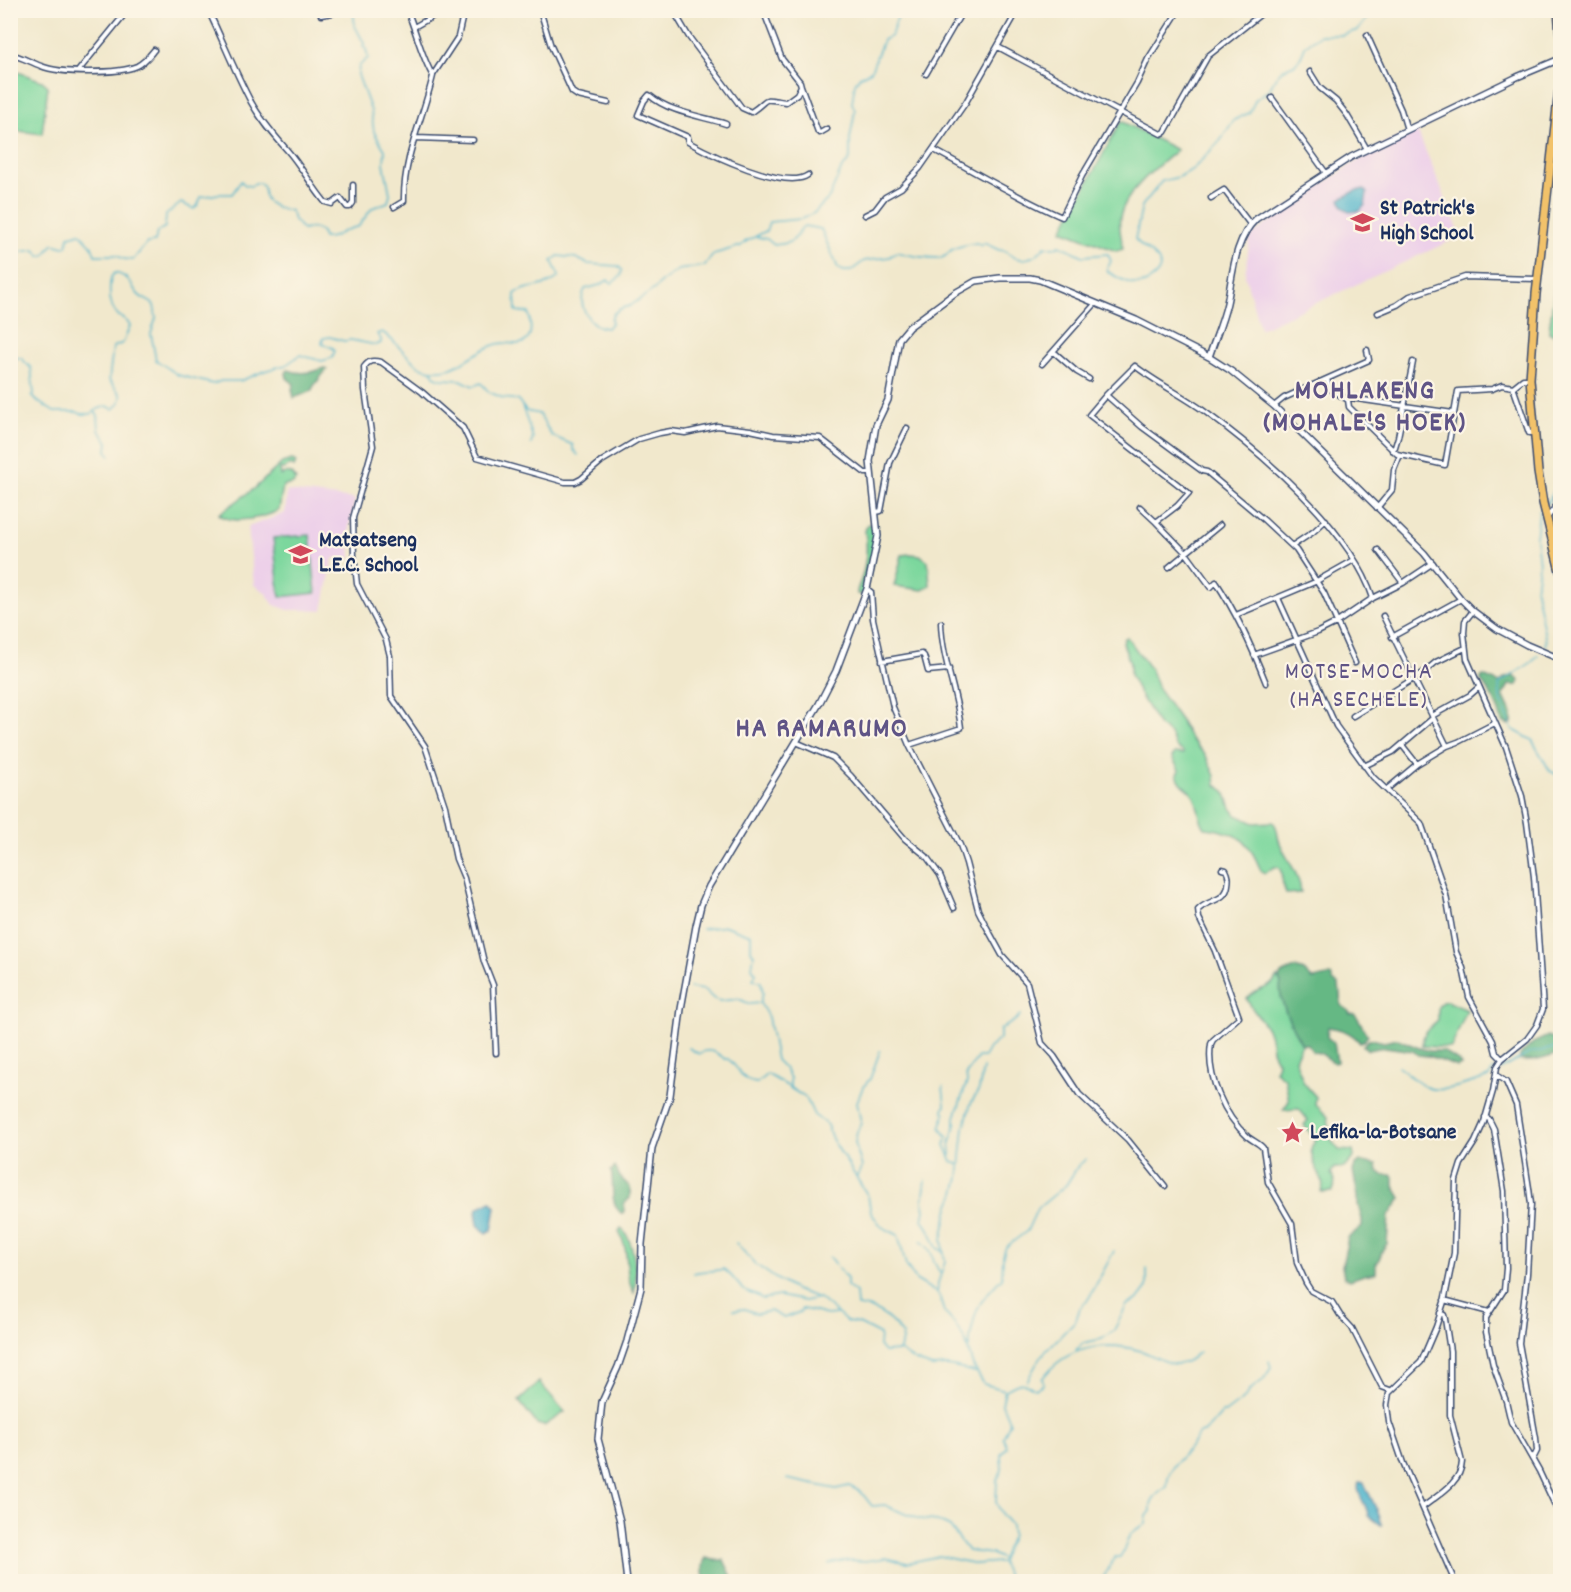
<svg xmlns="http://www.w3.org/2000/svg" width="1571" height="1592" font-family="Dekko,sans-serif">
<rect width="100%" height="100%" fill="#fcf5e5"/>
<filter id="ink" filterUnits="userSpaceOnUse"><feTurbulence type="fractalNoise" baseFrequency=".0167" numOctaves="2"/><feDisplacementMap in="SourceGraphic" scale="12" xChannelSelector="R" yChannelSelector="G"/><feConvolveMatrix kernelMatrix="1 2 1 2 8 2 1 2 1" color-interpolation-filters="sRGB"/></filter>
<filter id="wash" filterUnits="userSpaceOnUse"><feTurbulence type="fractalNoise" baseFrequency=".008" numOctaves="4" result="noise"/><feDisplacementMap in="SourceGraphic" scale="24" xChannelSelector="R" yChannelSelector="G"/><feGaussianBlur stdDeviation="1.35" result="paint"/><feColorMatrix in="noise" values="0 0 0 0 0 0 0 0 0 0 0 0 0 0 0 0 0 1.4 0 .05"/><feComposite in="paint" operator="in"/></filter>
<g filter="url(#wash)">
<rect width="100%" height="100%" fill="#f1e8cc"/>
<path fill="#edd0e9" d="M1417 130 1461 236 1260 329 1245 276 1250 237 1285 209 1381 145Z
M287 491 355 499 349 527 351 558H333L323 610H288L274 605 265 592 254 585 248 527 285 513Z"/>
<path fill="#7cd79d" stroke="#4c837e" stroke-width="1.5" d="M10 69 42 81 48 86 42 134 11 130Z
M1121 121 1177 150C1158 166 1125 191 1120 217 1118 227 1122 239 1123 249L1116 251 1062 230Z
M1560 241V339L1549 332Z
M292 460 296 462 294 467 291 465 283 469 280 468 281 476 285 473 292 474 296 480 293 484 283 486 279 510C267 517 231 526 219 514L255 488 282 463Z
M869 524 874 525C879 542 869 578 862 595L857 594C857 587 859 586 861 580 866 566 868 547 865 532L866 527Z
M310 535 316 593 280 597 273 538Z
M910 554 920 555 928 561 930 585 923 590 894 586 902 555Z
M1127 637 1151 670 1158 689 1180 720 1190 738 1206 756 1215 776 1216 785 1225 791 1231 808 1236 815 1254 823 1273 822C1279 829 1276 832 1279 840 1284 858 1300 872 1301 893L1286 894 1282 880 1281 871 1278 867H1274L1265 873 1261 871C1249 840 1239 832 1205 828 1198 818 1199 807 1194 796 1189 786 1181 788 1177 774L1179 770 1172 757 1175 753 1183 754V752L1175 746 1170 734 1159 726 1142 698 1130 675V664L1123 643 1124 639Z
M1277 977 1281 983C1277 999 1293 1030 1302 1044L1295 1059 1304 1083 1316 1097 1315 1104 1328 1117 1331 1140 1339 1150 1353 1151 1354 1157 1344 1168H1334L1331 1173C1334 1180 1337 1185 1332 1192H1321L1323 1184C1319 1176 1311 1157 1311 1149 1311 1146 1314 1143 1316 1140L1304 1125 1308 1120 1299 1109 1283 1110 1289 1101 1285 1079 1275 1071 1278 1063C1277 1059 1273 1054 1272 1050 1271 1043 1271 1038 1268 1031 1262 1019 1252 1011 1247 999 1254 989 1262 991 1270 985 1273 983 1275 980 1277 977Z
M1447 1001 1467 1010 1451 1048 1422 1046C1422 1033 1429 1028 1438 1020V1007L1442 1002Z
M621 1228C634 1240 638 1275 634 1293 623 1274 631 1251 619 1232Z
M539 1382 565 1412 544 1426 537 1424 519 1401Z"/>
<path fill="#65b884" stroke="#407471" stroke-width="1.5" d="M324 368 327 369 313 387 312 391 294 398 292 389 294 384 287 378 286 373 288 370C301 375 312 373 324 368Z
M1483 676 1500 683 1505 678 1514 676 1520 681 1518 685H1509L1503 695 1512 714V723L1509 725 1502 722C1498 705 1491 694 1481 681V678Z
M1295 968 1304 971 1312 979C1319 979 1324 975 1331 976L1333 981 1339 985 1341 1005 1348 1010 1350 1014H1354C1362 1020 1361 1029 1368 1035L1364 1041 1360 1043C1352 1032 1341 1029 1328 1027L1327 1037 1334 1043 1337 1062 1334 1063 1320 1053 1313 1052 1307 1044H1302C1293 1030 1277 999 1281 983L1279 979 1281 974Z
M1548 1036 1560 1041V1053C1550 1057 1531 1063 1520 1060V1055L1533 1043Z
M1371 1039 1384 1042 1398 1039 1419 1048 1430 1051H1443L1458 1061 1461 1065 1457 1067 1429 1056 1418 1055 1413 1051 1385 1047 1368 1050 1363 1046 1367 1041Z
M1360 1162 1377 1164 1378 1171 1383 1175H1392L1394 1179V1186L1401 1198 1389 1216 1387 1244C1380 1250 1382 1257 1376 1264V1273L1364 1275 1350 1280 1344 1277 1342 1266 1348 1238 1362 1226V1219L1358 1205V1197L1353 1171 1355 1165Z
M615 1167 620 1177 630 1187V1198L624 1204V1211L622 1214C608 1202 615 1186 611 1171Z
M706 1558 714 1560H724L734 1581H705C703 1573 701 1565 706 1558Z"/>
<path fill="#4cb2cb" stroke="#347094" stroke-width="1.5" d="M1357 190H1364L1367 193 1365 205 1360 211 1349 212 1343 207 1340 199Z
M491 1201 496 1207 492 1230 486 1233 478 1225 476 1211 479 1207Z
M1359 1482 1364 1483C1370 1497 1378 1509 1382 1524L1381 1525 1368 1515C1367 1503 1355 1495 1359 1482Z"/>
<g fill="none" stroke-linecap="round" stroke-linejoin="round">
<path stroke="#4cb2cb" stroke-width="1.5" d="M757 237 767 239 774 245C780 244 790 244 794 239 799 234 798 230 804 226L821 229 838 268 843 271H851L864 261 889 257 897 252C910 256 927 258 941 258 946 257 948 252 953 249 960 246 969 244 977 243L981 246 984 243 999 250 1006 251C1018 264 1035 260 1045 246L1053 248 1060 245 1083 256 1108 254 1111 261 1107 269 1108 272C1115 276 1126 283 1134 284 1144 286 1164 275 1159 262 1157 256 1140 246 1135 239L1142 206 1162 181 1179 177 1193 169 1220 141 1234 120 1249 113 1256 99 1270 89 1275 78 1283 69 1294 65 1301 57 1305 46 1320 35H1342L1358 30 1374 10
M10 253 35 250 40 256H44L53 244 64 247 67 246 69 236 80 233 92 246 95 255H116L124 259 133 260 147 243 155 242 157 232 165 227 166 215 181 203 194 209 198 205 201 197 218 194H232L241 181 245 185 251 186 255 183H260C265 188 264 191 265 197 269 207 282 209 291 211L294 220 303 230 312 228 321 231 323 238C338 239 342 228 358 227L372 208 388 202 390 194 384 163 385 150 374 132 371 111 358 75 359 66 368 58 366 49 363 47 364 43 355 26 353 10
M10 354 17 358H21L31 368 34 394 32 396C39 404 46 406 54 412H77L81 414H91L98 409 107 406 113 409C119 405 121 402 121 395L109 380 113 347 123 343 130 326C127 320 124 319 119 316 108 307 109 289 111 277L115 273C129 276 130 284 137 293 141 299 149 300 154 305L156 318 151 334 156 360 178 375 213 384 221 381H240L267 370 286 365 300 355 322 361 332 358 335 351 333 348 322 344 323 338 330 337 344 341 351 340 376 345 381 343V339L377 334 382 332C394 339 414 366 423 368 457 378 467 353 497 344 507 341 520 348 527 340 533 334 530 321 529 313L516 311 515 294C526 284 547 290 559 276L552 261 558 256 576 258 588 264 618 266 622 270 621 276 612 283 608 280 600 285 585 289C577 304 588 327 607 328L612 322 611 319 614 313 622 308 630 306 656 288 661 282 678 270 704 266 714 254 741 246 745 242 766 231 769 222 801 219 814 213 829 198 841 170 850 159V139L855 110 852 103 855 83 859 77 871 71 883 40 891 36 900 10
M432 371 434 376 441 379 461 380 473 386 481 383 489 392 503 398 518 400 526 411 539 414 552 436 573 445V449L578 455
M522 406 533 438 531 444
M95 412 98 415 99 430 108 442 107 450 110 456
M1547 503 1560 481
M1539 511 1536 538 1539 564 1536 591 1546 642 1545 645
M1538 655 1532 662 1502 682 1499 685 1500 697 1512 729 1532 740 1550 771 1560 776
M702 929 726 926 751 935V950L754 955 752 967 756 973 753 979 761 982 763 993 760 1003 768 1017 776 1060 784 1068 790 1078V1088L806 1098 814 1115 827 1125 832 1139 868 1196 871 1213 882 1227 898 1235 906 1265 916 1280 937 1293 940 1298 944 1312 954 1323 965 1340 973 1366 984 1384 1005 1390 1002 1404 1010 1423 1003 1437 1007 1447 1001 1455 1002 1470 997 1480 996 1502 1002 1515 1011 1525 1012 1535 1001 1562 1010 1582
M690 988 704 990 714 999 720 1001 739 999 750 1004 760 1003
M689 1048 699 1054C709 1047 716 1052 725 1059H728C740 1068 740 1081 757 1083L767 1074 789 1087
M1398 1066C1407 1072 1415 1081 1424 1086 1440 1096 1472 1082 1489 1077L1493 1069
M1501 1069 1530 1053 1560 1047
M943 1087 945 1105 943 1109 945 1115 940 1127 947 1137 945 1145 952 1161 959 1165
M951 1155 950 1143 955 1126V1117L967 1082 966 1074 978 1057H984L989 1048 1000 1039V1030C1007 1024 1015 1023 1020 1015
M856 1178 862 1167 855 1143 857 1132 861 1123 857 1102 863 1087 870 1079 880 1051
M926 1180 923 1201 925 1210 923 1220 929 1229 937 1248 943 1251
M921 1241C936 1252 930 1260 940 1272
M736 1243 755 1264 775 1278 795 1290 819 1298 847 1322 859 1324 880 1335 879 1346 884 1352 900 1351 915 1361 932 1367 948 1366 975 1372
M829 1257 847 1279V1286L856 1293 857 1306C878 1308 890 1318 903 1335L900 1350
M694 1273C704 1270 713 1272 723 1269 734 1275 738 1288 749 1293 755 1295 757 1294 762 1299L780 1296 804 1301 819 1298
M937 1293 938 1283 945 1262 942 1239 949 1207 955 1193 959 1178 964 1127 971 1103 979 1090 983 1068
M734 1310 745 1309 757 1314 770 1311 784 1318 800 1312 802 1309C816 1310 821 1317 836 1314
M969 1347C974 1311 976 1304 1002 1278L1003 1256 1006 1247 1027 1231 1037 1209 1066 1185 1078 1166 1086 1159
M1076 1350 1083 1343 1102 1339 1114 1330 1127 1305 1137 1300 1147 1287V1269
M1027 1381 1041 1356 1076 1320 1080 1308 1089 1298 1114 1251
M1006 1390C1018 1383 1023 1380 1034 1389L1040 1387 1044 1383 1042 1379C1065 1347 1104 1340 1141 1351 1152 1354 1162 1363 1175 1364 1185 1365 1192 1358 1199 1352
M787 1479 836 1489 849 1486 861 1492 872 1506 885 1505 905 1514 920 1519 937 1521 950 1527 968 1551 992 1554 1000 1558
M829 1564 846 1560 865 1561 886 1558 907 1563 939 1556 976 1564 999 1562
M1103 1582V1578L1115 1557H1120C1132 1539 1121 1536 1146 1524L1147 1516 1151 1511C1149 1499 1158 1493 1167 1487 1167 1461 1191 1454 1198 1434L1206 1431 1222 1413H1225L1246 1397 1250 1390 1263 1380 1271 1368 1269 1361"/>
</g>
</g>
<g filter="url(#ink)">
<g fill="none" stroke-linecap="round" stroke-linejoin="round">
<defs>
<path id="minor" d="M208 10C223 41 235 72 251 102 261 120 273 134 287 150 301 166 311 185 325 202L332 204 340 198 347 207H350L353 203V185
M540 10 551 46 572 92 578 96 608 103
M673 10 689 37 742 108 751 112C772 98 758 98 786 102L797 94 801 86 800 82 782 59 763 10
M321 15 349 10
M414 27 444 10
M1367 35 1401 110 1407 130
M998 47 1161 134 1165 132 1208 56 1266 10
M10 54C22 57 30 62 41 66 60 74 119 74 137 66 145 62 149 56 154 50
M79 70 128 10
M1310 72 1320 88 1336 101 1347 115 1367 149
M926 74 963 10
M433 75 458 37 464 10
M801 86 818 132 820 133 827 129
M1272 98 1326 173
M726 124C702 116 670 113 649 95L644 101 638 115 688 137V142C710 154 786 191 808 175
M416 138 473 140
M934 150C977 173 1018 198 1062 217L1082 176 1137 83 1148 59 1179 10
M1211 198 1224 190 1250 224
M394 207 404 201C403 158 423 118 433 76 422 58 416 31 407 10
M865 215 875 210 885 197 901 188 920 168 966 102 1018 10
M1378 313 1397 305 1410 296 1465 277 1537 279
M1054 352 1077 372 1089 379
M1042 364 1095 304
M1327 379 1330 389 1348 400 1350 398 1453 413
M1513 387 1529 433H1533
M1106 395 1142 427 1202 471 1207 472 1264 520 1296 550 1324 593 1355 663
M1348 400 1349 407 1397 454 1445 465 1458 391 1492 389 1502 385 1513 387 1523 379H1530
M1274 406 1284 398 1369 360 1367 350
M1392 450 1395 447 1398 437 1413 362
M1140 507 1156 522
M1377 508 1392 490 1394 470 1400 455
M876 512 881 511 890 463 907 428
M1547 518 1557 505V498L1560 492
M1292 546 1313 532 1326 520
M1378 550 1403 583
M1169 567 1220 525
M867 589 871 592 873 619 893 707 909 745 960 845 966 863 978 910 985 924 1002 955 1027 983 1042 1043 1054 1056 1079 1094 1128 1140 1165 1186
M1278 598 1336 726 1373 777 1421 823 1446 895 1456 952 1463 968 1469 997 1493 1041 1496 1053 1502 1059
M1236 615 1315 582 1354 560
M1383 616 1447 746
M1392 637 1461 599
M1254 655 1318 632 1336 623 1373 598 1403 583 1433 563
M882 661 922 654 924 656 928 671 949 669
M1266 683C1252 647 1237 614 1216 582L1211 587 1186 553 1156 522 1177 506 1189 493 1089 415 1106 395 1135 366C1157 383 1182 395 1204 411 1261 452 1351 530 1373 598
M1353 716 1423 673 1436 662 1465 648
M1432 716 1470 695 1478 688
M796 742 833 758 851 776 905 839 926 856 940 875 954 908
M909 745 961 728C957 693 942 659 941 623
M1417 764 1447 746 1458 742 1495 723
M1364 766 1393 752 1433 718
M1387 789 1417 764 1402 745
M1222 869 1226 870C1229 876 1229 879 1228 885 1226 902 1208 899 1198 910L1199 918 1215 951 1239 1017 1213 1040 1211 1044C1206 1075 1224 1116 1248 1137 1253 1141 1259 1143 1263 1148L1268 1182 1292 1224 1297 1263 1306 1283 1311 1291 1332 1302 1340 1315 1352 1328 1382 1387 1390 1390
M496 1053 493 985 484 962 464 878 456 859 445 806 425 746 391 696 390 656 386 640 357 584 354 556 353 518 373 446 365 390 364 367C369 360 373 360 381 362L422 392 463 428 477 457 565 482H575L581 479 602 461 639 439 660 433 671 431 685 433 717 426 750 430 773 435 820 438 865 473H871
M1496 1075 1506 1082 1516 1105 1529 1188 1531 1204 1527 1274 1519 1343 1536 1438 1537 1451 1533 1459
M1485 1117 1489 1119 1494 1129 1504 1191 1506 1268 1504 1290 1486 1318V1332L1493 1365 1506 1401 1511 1422 1539 1471 1560 1516
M1444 1300 1489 1312
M1423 1507C1438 1495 1461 1483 1462 1462L1450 1415V1351L1445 1319 1444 1315 1440 1313
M1455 1582 1403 1463 1389 1422 1387 1405 1389 1393 1421 1362 1436 1327 1444 1302 1454 1253 1456 1180 1461 1164 1475 1142 1484 1122 1493 1091 1497 1067 1502 1059 1527 1039 1537 1025 1543 1009 1534 877 1527 823 1522 796 1506 747 1467 659 1464 633 1465 621 1473 611"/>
<path id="tertiary" d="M1209 357C1215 339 1223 321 1227 303 1233 274 1234 240 1256 219L1351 157 1517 77 1560 59
M627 1582 620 1521 598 1439 602 1402 618 1367 627 1341 641 1288 642 1244 652 1148 670 1096 681 1009 696 926 701 905 709 886 819 704 836 671 867 589 878 536 870 461 876 425 888 400 899 339 909 327 955 293 976 281 1000 278H1030L1040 280 1136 320 1209 357 1231 371 1274 406 1424 553 1461 599 1473 611 1497 629 1527 645 1560 659"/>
<path id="primary" d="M1558 10 1560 35
M1560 81 1536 294 1530 379 1538 472 1543 503 1560 571"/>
</defs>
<use href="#minor" stroke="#3b4b6e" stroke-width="7"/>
<use href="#tertiary" stroke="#3b4b6e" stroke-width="8"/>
<use href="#primary" stroke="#3b4b6e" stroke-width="10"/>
<use href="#minor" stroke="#fff" stroke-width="4"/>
<use href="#tertiary" stroke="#fff" stroke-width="5"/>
<use href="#primary" stroke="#f2c26a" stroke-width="7"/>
</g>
</g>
<defs>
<symbol id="school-bare" viewBox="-9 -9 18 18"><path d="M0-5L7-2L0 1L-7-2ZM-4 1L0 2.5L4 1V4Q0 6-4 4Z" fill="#d1495b" stroke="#fcf5e5" stroke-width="2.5" paint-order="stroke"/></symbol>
<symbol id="sight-bare" viewBox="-9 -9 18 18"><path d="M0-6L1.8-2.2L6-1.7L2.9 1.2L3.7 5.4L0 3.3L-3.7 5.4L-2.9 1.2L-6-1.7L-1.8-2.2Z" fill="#d1495b" stroke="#fcf5e5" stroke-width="2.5" paint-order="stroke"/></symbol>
</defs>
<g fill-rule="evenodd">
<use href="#school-bare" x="1346" y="206" width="33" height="33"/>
<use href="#school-bare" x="284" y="538" width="33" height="33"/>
<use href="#sight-bare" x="1276" y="1116" width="33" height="33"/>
</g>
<g text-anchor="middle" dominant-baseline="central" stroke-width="4.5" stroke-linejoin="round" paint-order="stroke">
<g font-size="22" font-weight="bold" fill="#1b2f5e" stroke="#fcf5e5" text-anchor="start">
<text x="1380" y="209">St Patrick's<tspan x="1380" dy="25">High School</tspan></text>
<text x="319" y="541">Matsatseng<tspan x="319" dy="25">L.E.C. School</tspan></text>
<text x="1310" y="1133">Lefika-la-Botsane</text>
</g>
<g font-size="24" letter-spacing="1.5" fill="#5f5486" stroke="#fcf5e5">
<text x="1359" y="673">MOTSE-MOCHA<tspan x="1359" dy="28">(HA SECHELE)</tspan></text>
</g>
<g font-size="28" font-weight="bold" letter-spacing="1.5" fill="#5f5486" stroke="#fcf5e5">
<text x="1365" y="393">MOHLAKENG<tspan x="1365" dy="32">(MOHALE'S HOEK)</tspan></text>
<text x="822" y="731">HA RAMARUMO</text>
</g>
</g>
<rect width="1571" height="1592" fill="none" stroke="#fcf5e5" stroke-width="36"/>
</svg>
